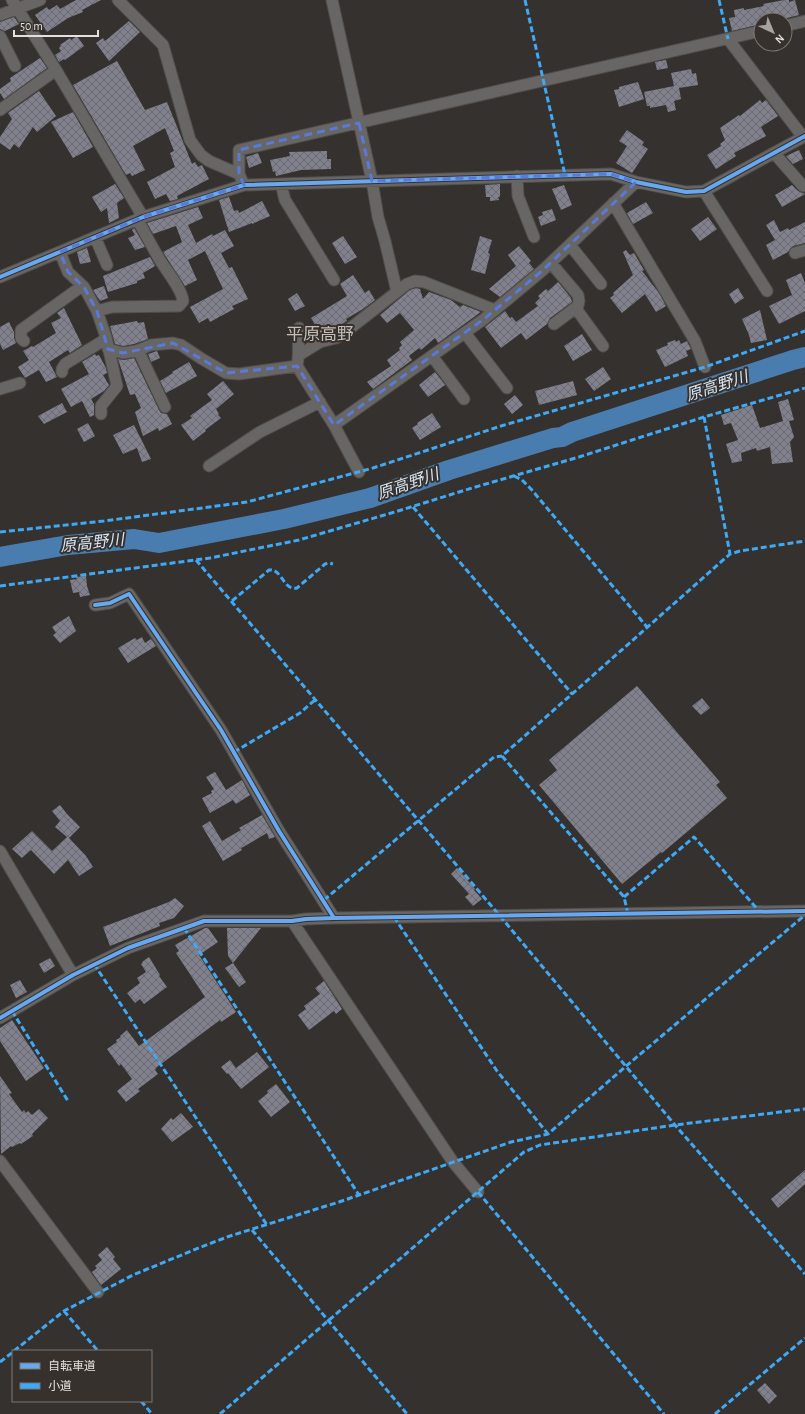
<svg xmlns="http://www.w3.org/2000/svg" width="805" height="1414" font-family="'Alegreya Sans','Noto Sans JP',sans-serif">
<defs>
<pattern id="building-cross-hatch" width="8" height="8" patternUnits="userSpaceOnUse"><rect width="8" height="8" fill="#81818e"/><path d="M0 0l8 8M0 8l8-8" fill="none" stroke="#6c6b73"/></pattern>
</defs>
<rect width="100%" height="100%" fill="#34312e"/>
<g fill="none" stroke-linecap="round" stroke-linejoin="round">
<path stroke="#497daf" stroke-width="20" d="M0 557 68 545 134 539 159 543 284 519 370 498 449 470 553 438 562 437 572 432 793 360 805 357"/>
</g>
<path fill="url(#building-cross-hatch)" d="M76 0H101L82 10 83 12 68 18 47 32 35 15 47 7 49 10 57 5 60 9Z
M784 0H789V2L795 0 799 15 779 20H761V24L732 31 729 18 735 17 734 10 744 8V10L764 6 763 4Z
M14 17 19 24 5 31 0 29V22Z
M129 21 140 32 109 61 96 43 103 38 105 41Z
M77 36 84 46 65 60 64 59 59 62 55 55 61 51 59 48 61 46 60 45 70 38 71 40Z
M40 58 47 68 4 99 0 93V89L11 81 10 78Z
M666 60 668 68 657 70 655 62Z
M117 61 145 110 167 102 192 164 195 162 198 167 202 165 209 179 177 196 178 199 170 201 166 194 155 199 147 182 175 167 170 153 174 151 165 128 133 146 145 170 132 176 130 173 126 175 73 85Z
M691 69 692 74 696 73 698 85 679 88 681 99 674 101 676 110 668 112 666 105 650 108V106H647L644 92 674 86 671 73Z
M638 82 644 99 619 107 614 90 619 89V87Z
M39 91 56 116 37 132 33 127 19 148 14 144 10 150 0 143V137L12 119 8 113Z
M760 100 762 103 766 100 778 116 761 127 766 136 734 153 736 156 716 169 707 155 721 146 720 144 725 140 720 128 739 115 740 116Z
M73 112 93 147 73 158 51 122Z
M627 130 644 142 642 145 648 149 632 173 616 163 627 146 619 141Z
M799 150 803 159 793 164 786 156Z
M327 151V159H331V169L301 170 276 176 275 171 273 172 270 160 290 156 289 152Z
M258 153 262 163 249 168 246 157Z
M115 184 124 198 117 203 119 218 109 223 107 208 101 212 92 197Z
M500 184V197H498L499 200 490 201V197H486L485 185Z
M564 185 572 205 561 210 552 189Z
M792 185 798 191 805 194 782 207 775 195Z
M229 197 234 211 238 210 239 213 262 201 270 216 252 224V223L229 232 219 200Z
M646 202 653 213 633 224 627 213Z
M198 207 203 218 188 225 196 243 212 234 213 236 225 230 234 246 221 253 229 268 232 267 248 299 232 306 234 309 210 322 208 318 199 323 190 307 223 289 205 251 188 260 197 280 185 286 163 252 182 242 176 226 153 234 147 223Z
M552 209 556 220 541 226 538 217 543 215 542 212Z
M708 217 717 229 700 241 691 229Z
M774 220 780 232 788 228 789 230 805 222V243L793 246 790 249 788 252 773 260 766 245 775 240 766 225Z
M134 228 136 231 145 247 135 250 128 238 135 235 132 230Z
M343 236 357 257 345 264 332 243Z
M480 236 492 240 488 253 490 254 485 274 471 270Z
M519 246 531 261 529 263 534 269 500 297 489 289 516 266 508 255Z
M87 248 91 262 80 264 77 252Z
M626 250 630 255 634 253 644 270 642 271 659 293 666 306 656 312 645 294 622 313 610 298 614 295 613 293 633 275 623 252Z
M150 257 155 266 143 273 145 278 137 281V283L108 292 103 276Z
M801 273 805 283V311L779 324 769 306 792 295 786 280Z
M353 275 365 293 369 290 375 300 363 309 346 319 347 321 330 331 329 330 321 335 311 318 347 296 340 284Z
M558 282 571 298 572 302 550 318 547 324 526 340 521 333 501 348 485 327 505 311 510 318 512 317 516 322 538 306 535 303 540 298 538 296 546 289 548 291Z
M104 286 108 298 100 301 93 290Z
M416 288 420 289 423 299 429 292 451 300 460 307 463 305 481 312 438 343 435 338 421 350 419 348 409 356 412 360 373 389 367 382 391 366 387 360 400 350 399 348 402 345 400 342 414 330 400 313 387 323 380 315 410 290Z
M738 288 744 298 735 304 729 294Z
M297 293 305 306 295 311 288 299Z
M64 308 82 345 70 353 68 350 49 362 57 377 46 382 39 370 25 378 18 367 29 360 23 351 32 346 33 347 56 333 51 323 61 318 57 313Z
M760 310 767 340 751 343 749 335 742 319Z
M137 321 138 323 144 322 148 339 134 344 123 346 115 344 110 326Z
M9 322 14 332V338L16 343 3 350 0 344V327Z
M582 334 592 350 573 361 564 346Z
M675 340 676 342 679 340 681 344 687 341 691 349 686 351 688 356 665 367 656 350 668 345 667 343Z
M157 351 160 358 151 362 148 354Z
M95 354 96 356 99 355 106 368 107 373 103 375 109 385 104 391 91 399 94 404V415L90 417 82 401 71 407 61 389 89 374 82 362Z
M134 358 159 410 161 413 167 414 172 424 159 431 158 428 143 436 135 412 141 408 135 394 130 395 118 359 124 360Z
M189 362 197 376 166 393 160 381 173 373 172 372Z
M603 367 611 379 594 391 585 379Z
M435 372 445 385 428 397 419 385Z
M223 381 234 394 216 409 219 414 218 415 221 418 205 430 206 431 193 441 181 425 192 418 190 416 212 400 207 394Z
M573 381 577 395 539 405 535 391Z
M515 395 523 405 512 414 504 404Z
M788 399 794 420 789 421 794 437 790 442 793 462 772 464 770 447 757 451 756 448 741 453 742 461 732 463 726 444 738 440 731 423 724 425 721 415 752 405 760 428 783 421 778 402Z
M62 403 67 412 44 424 38 416Z
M432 413 441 427 420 440 412 428 418 424 417 423Z
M88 423 95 436 84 442 77 429Z
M134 425 151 459 142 462 137 448 123 454 113 435Z
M86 576 87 586 90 595 80 597 79 592 73 593 70 580 77 579 76 577Z
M69 616 76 631 60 643 53 635 56 633 52 627Z
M142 637 145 643 151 639 156 646 128 663 118 648 135 638 137 640Z
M637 686 720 782 716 785 727 798 662 853 661 852 622 884 539 785 557 770 549 760Z
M702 698 710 708 701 715 692 706Z
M215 772 226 790 242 780 250 795 236 804 233 800 210 813 202 798 212 793 211 791 214 789 206 777Z
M60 805 67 814 80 827 69 838 86 856 93 867 79 876 68 860 54 874 31 850 22 858 12 849 32 831 52 851 67 837 55 827 60 821 52 811Z
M262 815 275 837 269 839 267 833 245 846 241 848 242 850 223 861 202 826 210 821 222 841 241 830 239 828Z
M457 868 475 889 474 890 482 899 473 906 465 897 469 894 451 874Z
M175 898 184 906 174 918 159 923 160 926 110 946 103 927 169 902Z
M205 928H208L218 942 199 955 236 1012 221 1022 220 1020 157 1067 155 1070 158 1074 138 1089 140 1091 126 1102 117 1091 132 1079 121 1064 119 1066 107 1049 117 1042 116 1040 121 1037 120 1036 127 1030 139 1046 205 997 176 953 179 951 175 945Z
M227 928H261L233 963 228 956Z
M149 957 160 975 159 976 167 987 144 1004 140 999 135 1003 127 993 140 983 137 978 146 972 141 964 143 963 142 962Z
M50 958 55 966 44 973 39 964Z
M233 963 246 982 239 987 225 968Z
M20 980 27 992 16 998 10 985Z
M324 981 342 1009 336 1014 334 1011 309 1030 298 1015 306 1009 304 1006 320 994 315 988Z
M12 1020 44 1068 26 1081 0 1041V1028Z
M257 1052 269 1067 241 1089 228 1073 227 1074 221 1067 230 1060 236 1068Z
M0 1076 12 1093 9 1094 22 1112 24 1110 26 1113 28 1111 32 1115 39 1109 48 1118 32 1134 33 1136 21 1144 20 1143 12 1147 11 1146 1 1154Z
M276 1084 290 1102 271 1117 258 1101 268 1093 267 1091Z
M181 1113 193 1127 172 1142 161 1129 171 1118 173 1120Z
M805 1170V1184L778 1208 771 1199Z
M107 1247 115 1257 113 1259 121 1269 101 1285 92 1272 97 1268 95 1266 102 1260 98 1255Z
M765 1383 777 1396 769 1404 757 1390Z"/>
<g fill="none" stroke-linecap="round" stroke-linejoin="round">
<defs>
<path id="minor" d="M12 0 56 70 143 217
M118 0 163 45 190 140 201 155 209 161 239 174
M332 0 372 181 378 217 385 241 397 292
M0 15 40 0
M785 26 805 21
M0 36 15 66
M728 39 803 137
M0 110 56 70
M774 153 803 186
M517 176 518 196 534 237
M281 184 285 200 290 208 334 280
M244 185 239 174V150L761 31
M704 191 767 291
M613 203 695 341 705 367
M95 237 107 265
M570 245 601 284
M60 252 68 272 84 287 97 311 106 337 117 386 101 406V414
M795 253 805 250
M551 263 578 295 579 301 577 310 603 346
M0 277 143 217 244 185 611 174 636 182 686 192 704 191 805 136
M97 311 112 307 179 306 183 301C182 288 163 267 157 255 150 243 144 231 137 219
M554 324 578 306
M465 333 507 388
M24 341 21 338V330L82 286
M108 349 123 353 136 351 151 345 173 343 181 345 202 359 226 373 239 374 297 366C300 353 297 341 299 328
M138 350 165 407
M299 355 320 342 336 338 344 333 407 284 415 281 424 282 495 310
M432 356 464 399
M297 366 334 425 359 472
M62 372V369L65 364 106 339
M0 389 20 383
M334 425 484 319 543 270 636 182
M209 466 260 432 320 402
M95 605 110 603 129 594 221 730 279 831 334 918
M0 851 73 975
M292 921 453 1162 478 1192
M0 1018 73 975 128 948 204 921H292L306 919 334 918 805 911
M0 1161 98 1292"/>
</defs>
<use href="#minor" stroke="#504d4a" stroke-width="13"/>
<use href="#minor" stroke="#686664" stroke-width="11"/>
<path stroke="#3fa9f5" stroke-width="3" stroke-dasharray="6 3" stroke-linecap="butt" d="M525 0 565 175
M719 0 728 39
M704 417 730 554
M514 476 522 480 531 489 647 627
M413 507 572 694
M0 532 104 521 247 502 373 468 501 426 705 367 805 331
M196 560 500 916 675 1125 805 1274
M0 586 210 558 299 540 398 511 472 488 579 457 704 417 805 388
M232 601 269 570C282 568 283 591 297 588L325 564 329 563 333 564
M234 752 300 713 316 699
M624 897 694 837 760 912
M324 900 494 757 502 756
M628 914 624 897 502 756 730 554 740 551 805 541
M394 917 497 1071 548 1134
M184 928 359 1195
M94 964 267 1225
M12 1011 68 1101
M478 1192 664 1414
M252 1230 407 1414
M64 1311 98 1351
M14 1351 64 1311 133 1275 201 1247 230 1236 339 1202 511 1142 548 1134 625 1067 805 915
M0 1362 13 1352
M141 1401 152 1414
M220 1414 524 1152 540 1145 675 1125 805 1109
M715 1414 805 1338"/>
<defs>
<path id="cycleway" d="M0 277 143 217 244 185 611 174 636 182 686 192 704 191 805 136
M95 605 110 603 129 594 221 730 279 831 334 918
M0 1018 73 975 128 948 204 921H292L306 919 334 918 805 911"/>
</defs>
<use href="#cycleway" stroke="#36312c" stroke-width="6"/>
<use href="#cycleway" stroke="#66a8f1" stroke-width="4"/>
</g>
<path fill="none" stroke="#597ada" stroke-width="3" stroke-dasharray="8 5" stroke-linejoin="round" d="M359 123 372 181 611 174 636 182 543 270 484 319 334 425 297 366 226 373 173 343 123 353 108 349 97 311 84 287 68 272 60 252 143 217 244 185 239 174V150Z"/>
<g text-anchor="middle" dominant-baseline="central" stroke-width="4" stroke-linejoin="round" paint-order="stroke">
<g font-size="16" font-style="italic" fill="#d7e6f6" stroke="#36312c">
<text transform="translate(717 386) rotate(-18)">原高野川</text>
<text transform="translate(408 484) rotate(-19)">原高野川</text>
<text transform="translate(92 543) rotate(-6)">原高野川</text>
</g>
<g font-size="17" fill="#c6bfb9" stroke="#36312c">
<text x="320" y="334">平原高野</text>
</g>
</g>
<rect x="12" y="1350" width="140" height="52" fill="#36312c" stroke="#7c7773"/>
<rect x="20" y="1363" width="20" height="6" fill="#66a8f1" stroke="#7c7773"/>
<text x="48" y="1370" font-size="12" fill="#e4e0dd">自転車道</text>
<rect x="20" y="1383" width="20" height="6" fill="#3fa9f5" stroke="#7c7773"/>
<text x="48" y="1390" font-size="12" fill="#e4e0dd">小道</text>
<g transform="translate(773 32) rotate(136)"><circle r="19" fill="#36312c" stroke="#7c7773"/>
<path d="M0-3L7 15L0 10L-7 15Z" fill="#a6a3a0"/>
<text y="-6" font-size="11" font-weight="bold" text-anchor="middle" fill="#e4e0dd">N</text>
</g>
<path d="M14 30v6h84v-6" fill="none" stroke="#e4e0dd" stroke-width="2"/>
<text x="20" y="30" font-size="12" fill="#e4e0dd" stroke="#36312c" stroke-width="3" paint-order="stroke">50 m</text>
</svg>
